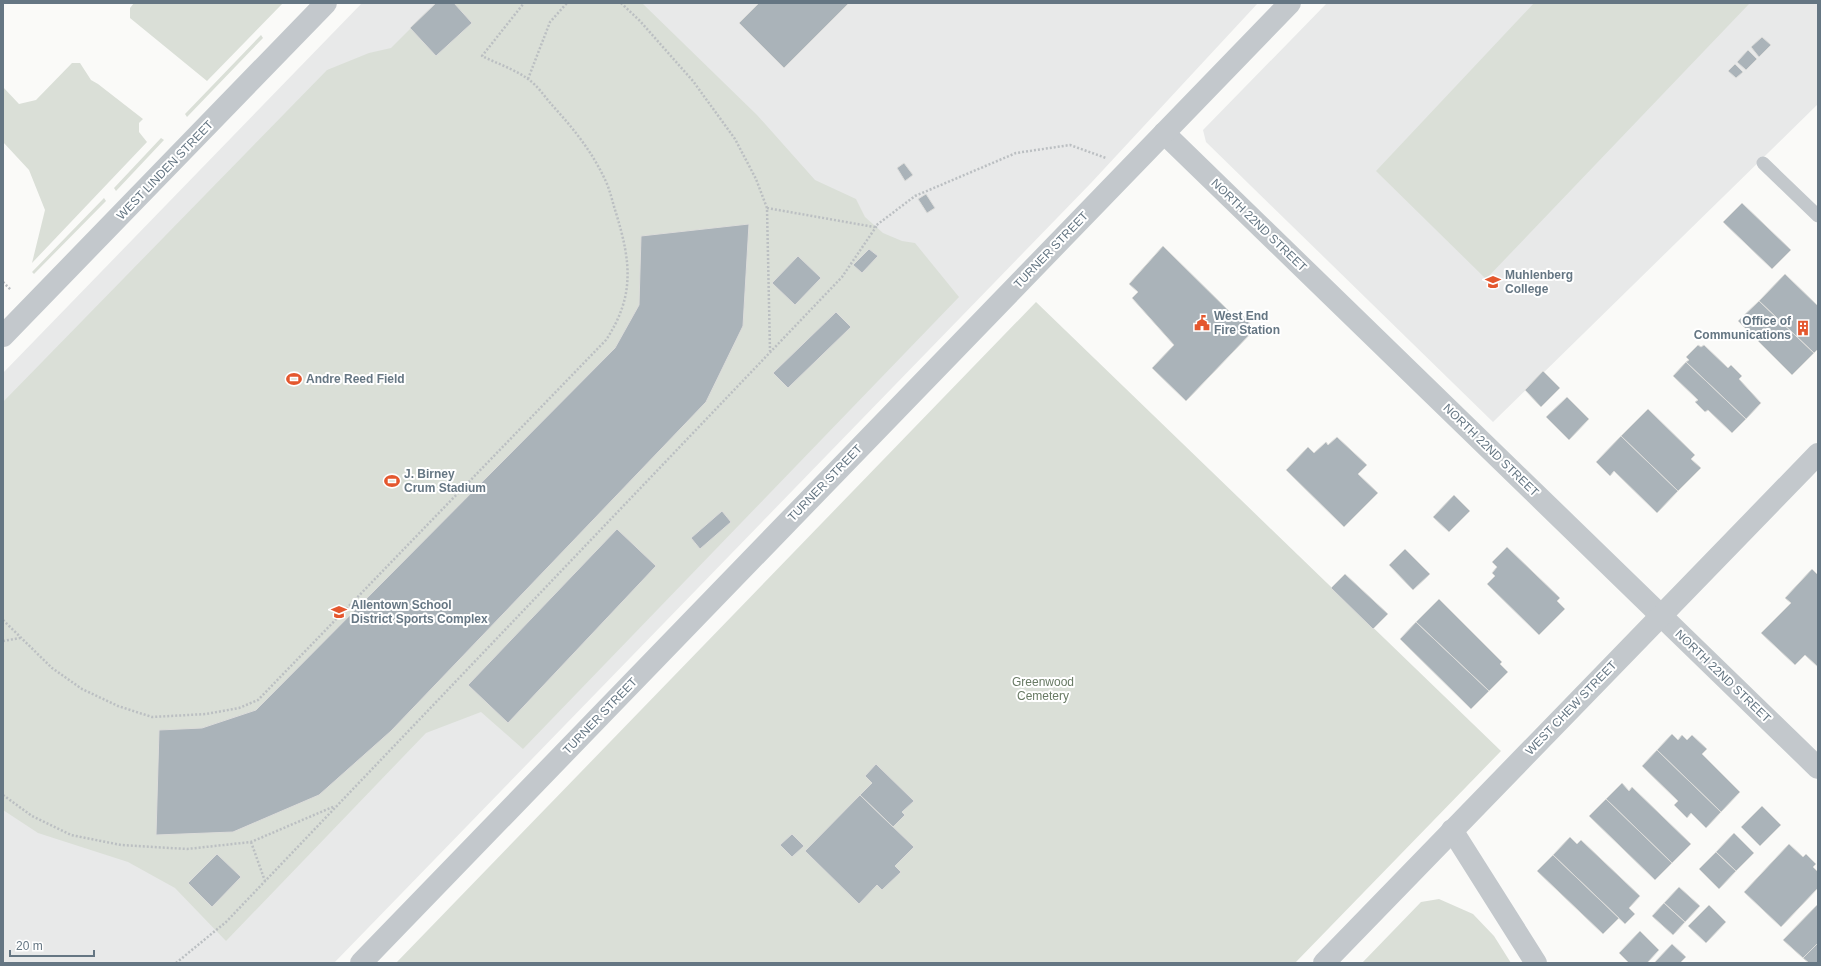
<svg xmlns="http://www.w3.org/2000/svg" width="1821" height="966" font-family="Helvetica,sans-serif">
<rect width="100%" height="100%" fill="#fafaf8"/>
<path fill="#e8e9e9" d="M362 3H1258L1091 183 334 963H3V373Z
M1327 3H1818V104L1493 422 1206 142 1203 130Z"/>
<path fill="#dadfd7" d="M134 3H283L207 81 130 18V8Z
M436 3H642L757 115 815 180 856 199 865 217 883 233 902 241 915 243 959 297 523 749 481 712 426 733 226 941 175 888 128 862 38 833 3 810V402L327 70 369 53 391 48Z
M1534 3 1749 4 1486 279 1376 171Z
M261 35 263 38 187 117 185 114Z
M72 63H80L91 80 98 84 143 119 139 123V132L147 142 32 263 45 210 29 170 3 142V87L19 104 36 100Z
M161 138 164 140 116 191 114 188Z
M104 198 106 201 34 274 32 272Z
M1036 302 1501 751 1295 963H396Z
M1439 899 1473 914 1494 936 1511 963H1362L1421 902Z"/>
<path fill="#aab3b9" stroke="#dcdcda" d="M436 3H454L472 23 436 56 410 28Z
M759 3H849L784 68 739 23Z
M1762 37 1771 45 1759 57 1751 47Z
M1748 50 1757 59 1746 70 1737 62Z
M1735 64 1743 72 1736 78 1728 71Z
M904 163 913 175 905 181 897 168Z
M926 194 935 208 927 213 918 199Z
M1742 203 1791 250 1772 269 1723 222Z
M749 224 743 326 706 402 391 731 319 795 233 832 156 835 159 730 202 728 256 710 615 348 639 305 641 236Z
M1163 246 1235 317 1239 312 1255 329 1186 401 1152 368 1174 345 1132 298 1138 292 1129 284Z
M869 249 878 256 862 273 853 265Z
M798 256 821 278 795 305 772 283Z
M1785 274 1818 306V349L1814 353 1759 301Z
M1759 301 1814 353 1792 375 1738 321Z
M836 312 851 327 788 388 773 373Z
M1698 345 1701 347 1704 345 1728 368 1731 365 1742 376 1739 379 1761 403 1746 419 1686 362 1689 360 1686 357Z
M1686 362 1746 419 1732 433 1708 410 1705 412 1695 402 1698 400 1673 376Z
M1543 371 1560 388 1541 407 1525 390Z
M1567 397 1589 419 1569 440 1546 417Z
M1648 409 1695 455 1691 459 1701 468 1678 491 1621 436Z
M1621 436 1678 491 1657 513 1614 471 1610 476 1596 462Z
M1337 437 1367 465 1358 474 1378 493 1344 527 1286 470 1308 447 1314 453 1326 442 1328 445Z
M1454 495 1470 511 1449 532 1433 517Z
M722 511 731 522 700 549 691 538Z
M617 529 656 566 508 723 468 685Z
M1507 547 1560 598 1557 601 1565 609 1539 635 1487 584 1495 576 1492 573 1497 567 1492 562Z
M1405 549 1430 574 1413 590 1389 565Z
M1812 569 1817 574 1818 573V667L1805 655 1795 665 1761 633 1791 603 1785 598Z
M1345 574 1388 614 1373 629 1331 588Z
M1439 599 1502 662 1500 664 1508 672 1489 691 1416 622Z
M1416 622 1489 691 1471 709 1400 639Z
M1672 734 1678 740 1682 735 1687 740 1692 735 1707 749 1702 754 1740 792 1721 812 1657 750Z
M1657 750 1721 812 1706 828 1691 813 1687 818 1674 805 1678 801 1642 766Z
M876 764 914 801 902 812 905 815 893 827 860 795 872 783 865 776Z
M1622 783 1629 791 1632 787 1691 844 1672 863 1606 799Z
M860 795 914 847 895 866 901 872 882 890 877 885 859 904 805 851Z
M1606 799 1672 863 1655 880 1589 816Z
M1762 806 1781 825 1760 846 1741 827Z
M1734 833 1754 853 1736 871 1716 852Z
M792 834 804 846 792 857 780 845Z
M1570 837 1577 844 1581 840 1640 896 1629 908 1635 914 1625 924 1553 855Z
M1789 844 1803 857 1806 854 1816 864 1813 867 1818 872V888L1781 927 1744 892Z
M1716 852 1736 871 1719 889 1699 869Z
M217 854 241 877 212 907 188 883Z
M1553 855 1619 918 1603 934 1537 871Z
M1679 887 1700 906 1685 922 1664 903Z
M1664 903 1685 922 1673 935 1652 916Z
M1818 904V943L1803 958 1783 940Z
M1709 905 1726 922 1706 943 1688 926Z
M1640 931 1659 950 1647 963H1629L1619 953Z
M1818 943V963H1809L1803 958Z
M1672 944 1686 957 1680 963H1654Z"/>
<g fill="none" stroke-linecap="round" stroke-linejoin="round">
<path stroke="#bbbfc2" stroke-width="2.5" stroke-dasharray="2 2" stroke-linecap="butt" d="M621 3 640 21 693 81 735 139 756 179 767 208 770 351
M528 79 550 22 567 3
M767 208 874 227 915 196 1016 153 1070 145 1106 158
M3 282 11 290
M3 620 52 668 82 689 118 706 152 717 206 714 239 708 258 700 606 340C635 296 631 262 616 213 613 204 611 194 607 184 594 154 574 129 552 105 545 97 537 85 528 79 514 69 496 63 482 56L524 3
M3 641 20 638
M3 795 32 816 71 835 121 845 187 849 251 842 335 806
M251 842 265 881
M176 963 226 922 842 277 878 224"/>
<path stroke="#c3c8cc" stroke-width="13" d="M1763 163 1818 216"/>
<path stroke="#c3c8cc" stroke-width="22" d="M1164 133 1818 768
M1452 830 1536 963"/>
<path stroke="#c3c8cc" stroke-width="22" d="M3 336 326 3
M361 963 1290 3
M1324 963 1818 454"/>
</g>
<defs>
<symbol id="university-bare" viewBox="-9 -9 18 18"><path d="M0-5L7-2L0 1L-7-2ZM-4 1L0 2.5L4 1V4Q0 6-4 4Z" fill="#e4572e" stroke="#fff" stroke-width="2.5" paint-order="stroke"/></symbol>
<symbol id="civic-bare" viewBox="-9 -9 18 18"><path d="M-.6-6.5H3V-4.5H.6V-3L4-1V1h2V6H-6V1h2V-1L-.6-3ZM-1.2 2.5V6h2.4V2.5Z" fill="#e4572e" stroke="#fff" stroke-width="2.5" paint-order="stroke"/></symbol>
<symbol id="building-bare" viewBox="-9 -9 18 18"><path d="M-4-6H4V6H1V3H-1V6H-4ZM-2.5-4.3h1.7v1.8h-1.7ZM.8-4.3h1.7v1.8H.8ZM-2.5-1h1.7V.8h-1.7ZM.8-1h1.7V.8H.8Z" fill="#e4572e" stroke="#fff" stroke-width="2.5" paint-order="stroke"/></symbol>
<symbol id="stadium-bare" viewBox="-9 -9 18 18"><path d="M0-5a6.5 5 0 1 0 0 10a6.5 5 0 1 0 0-10ZM-3.5-1.8h7v3.6h-7Z" fill="#e4572e" stroke="#fff" stroke-width="2.5" paint-order="stroke"/></symbol>
<symbol id="school-bare" viewBox="-9 -9 18 18"><path d="M0-5L7-2L0 1L-7-2ZM-4 1L0 2.5L4 1V4Q0 6-4 4Z" fill="#e4572e" stroke="#fff" stroke-width="2.5" paint-order="stroke"/></symbol>
</defs>
<g fill-rule="evenodd">
<use href="#university-bare" x="1482" y="271" width="22" height="22"/>
<use href="#civic-bare" x="1191" y="312" width="22" height="22"/>
<use href="#building-bare" x="1792" y="317" width="22" height="22"/>
<use href="#stadium-bare" x="283" y="368" width="22" height="22"/>
<use href="#stadium-bare" x="381" y="470" width="22" height="22"/>
<use href="#school-bare" x="328" y="601" width="22" height="22"/>
</g>
<g text-anchor="middle" dominant-baseline="central" stroke-width="4" stroke-linejoin="round" paint-order="stroke">
<g font-size="12" fill="#657683" stroke="#fff">
<text transform="translate(165 170) rotate(-46)">WEST LINDEN STREET</text>
<text transform="translate(1259 225) rotate(44)">NORTH 22ND STREET</text>
<text transform="translate(1051 250) rotate(-46)">TURNER STREET</text>
<text transform="translate(1491 450) rotate(44)">NORTH 22ND STREET</text>
<text transform="translate(825 483) rotate(-46)">TURNER STREET</text>
<text transform="translate(1723 676) rotate(44)">NORTH 22ND STREET</text>
<text transform="translate(1571 708) rotate(-46)">WEST CHEW STREET</text>
<text transform="translate(600 716) rotate(-46)">TURNER STREET</text>
</g>
<g font-size="12" font-weight="bold" fill="#657683" stroke="#fff" text-anchor="start">
<text x="1505" y="275">Muhlenberg<tspan x="1505" dy="14">College</tspan></text>
<text x="1214" y="316">West End<tspan x="1214" dy="14">Fire Station</tspan></text>
<text x="1791" y="321" text-anchor="end">Office of<tspan x="1791" dy="14">Communications</tspan></text>
<text x="306" y="379">Andre Reed Field</text>
<text x="404" y="474">J. Birney<tspan x="404" dy="14">Crum Stadium</tspan></text>
<text x="351" y="605">Allentown School<tspan x="351" dy="14">District Sports Complex</tspan></text>
</g>
<g font-size="12" fill="#687a64" stroke="#fff">
<text x="1043" y="682">Greenwood<tspan x="1043" dy="14">Cemetery</tspan></text>
</g>
</g>
<rect width="1821" height="966" fill="none" stroke="#657683" stroke-width="8"/>
<path d="M10 950v6h84v-6" fill="none" stroke="#657683" stroke-width="2"/>
<text x="16" y="950" font-size="12" fill="#657683" stroke="#ffffff" stroke-width="3" paint-order="stroke">20 m</text>
</svg>
